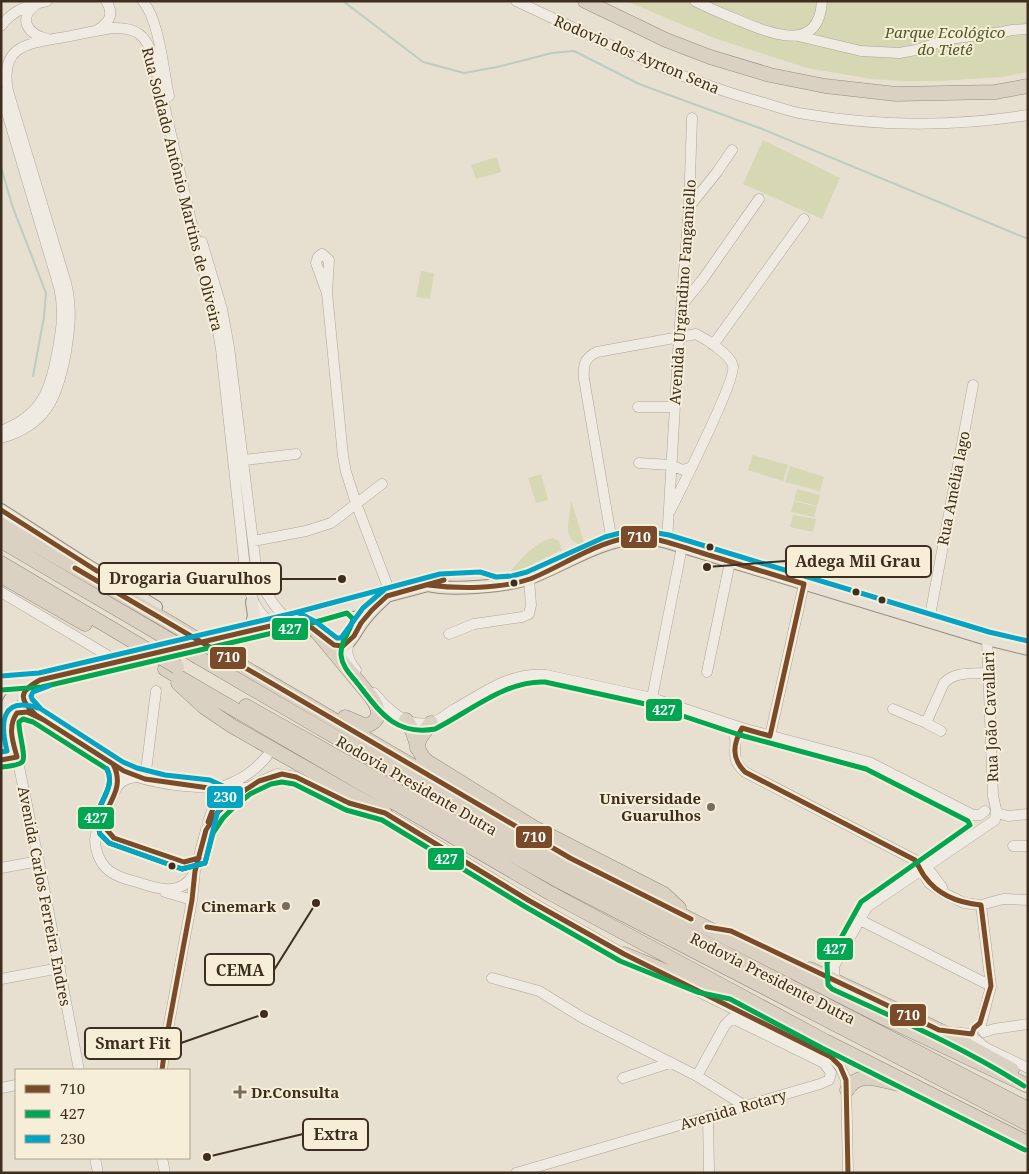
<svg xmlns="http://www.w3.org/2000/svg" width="1029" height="1174" font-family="'Noto Serif',serif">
<rect width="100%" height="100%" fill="#e7e0d1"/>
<path fill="#d6d7b3" d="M626 1H1028V72L1003 77 940 81H905L871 79 807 68 714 38Z
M763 140 840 178 822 219 743 184Z
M497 157 501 172 476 179 471 165Z
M421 271 434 273 430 299 416 297Z
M753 455 788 465 783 481 748 470Z
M790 466 824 477 820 491 785 482Z
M541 474 548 500 536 503 528 478Z
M797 489 820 495 817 506 794 500Z
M571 500 585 546C558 540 571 520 571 500Z
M794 501 817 507 814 517 791 512Z
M793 515 816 519 813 532 790 527Z
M553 538 559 541 562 550 509 575C515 563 539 539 553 538Z"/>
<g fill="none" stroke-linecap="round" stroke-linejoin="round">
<path stroke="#bcccc2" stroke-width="2" d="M343 1 423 62 464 73 497 67 552 53 574 51 639 84 762 129 1028 239
M1 167 12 205 46 293 44 317 33 376"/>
<path stroke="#c5bcae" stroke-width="12" stroke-dasharray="12 6" stroke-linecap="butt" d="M117 661 207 640"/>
<defs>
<path id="minor" d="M143 1C160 23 163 69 169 96
M516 1C596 38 676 79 761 102 776 106 790 112 805 114 881 127 952 127 1028 115
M695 1C709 8 723 14 738 20 769 33 819 55 822 1
M38 3C17 17 26 34 48 39
M1 26C13 10 28 5 47 1
M99 29C110 22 114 13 106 1
M798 36 861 51 899 53 916 50 949 39 1002 32 1012 30 1028 29
M1 93 59 287C64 309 62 327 58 348 51 389 43 415 1 431
M689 207 717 172 732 150
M202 242 222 309 229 347 257 574C260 584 274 606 281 613 285 617 291 618 296 620
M327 293 316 263 318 257 322 254 329 260 327 293 343 456 346 472 356 503 391 595
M682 305 703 279 759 199
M713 345 804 219
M638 407H675
M1 438C48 425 58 395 66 352 70 327 72 307 66 283L8 91C0 48 23 44 59 38 76 35 94 31 112 28 135 27 146 34 153 57L196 242 216 319 221 349 246 578C252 600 255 611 274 625
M244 460 296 454
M639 463 671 465 683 470 692 467
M253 541 306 531 331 523 382 484
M612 542 584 379C583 366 584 358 597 352L696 334C706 339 731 355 733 366 736 380 680 491 670 511
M667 542 679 337 689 207 692 118
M1 592 117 661
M929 621 973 385
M449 634 474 624 522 617 529 614 531 605 529 579
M349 642C345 653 349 661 356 670
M707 672 730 562
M28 686 23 693V700C31 717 52 725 67 735 86 747 105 762 125 772 156 787 212 789 246 788
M374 693C388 710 406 727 430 723 438 722 447 714 453 710 484 693 509 672 546 675L652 698 742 728 869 762 973 815H980L985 811
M652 698 682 547
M893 709 926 723 944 683C955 671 973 674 988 673
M926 723 941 731
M732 725C733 729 735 733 735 737 737 754 730 759 745 772L915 860 929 883 942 892 964 903 981 905 1003 899 1028 900
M11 730 14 716 17 713 24 712 35 715
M770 736 804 584
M17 757 42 877 79 1070
M136 777C117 779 116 789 109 804 104 816 96 827 95 840 95 849 99 861 106 868 114 876 126 879 137 882 157 889 182 897 194 873
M145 779 156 691
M224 786C241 780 255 771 267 756
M997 813 1008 816 1028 814
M208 822 218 795 216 789
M1013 846H1028
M926 866 942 887
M1 868 39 861
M165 892 192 900
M860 920 991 986
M492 978 539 991 583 1018 697 1076 745 1106
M1 979 60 968
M835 982 834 966 867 907 995 820 996 809 993 796 987 639
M689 987 831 1057 840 1066 846 1080 848 1173
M980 1028 991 986 981 905
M948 1032 972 1034
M984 1032 994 1029 1028 1024
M975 1039 986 1048 1028 1068
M162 1070 166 1040 192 900 195 871 206 830 217 813 233 798 255 784 277 774 296 777 349 803 385 813 528 900 629 957
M623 1078 670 1063
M1 1088 16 1085
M708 1116 709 1173
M95 1158 98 1173
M162 1158 165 1173
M516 1173 820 1084 829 1080 831 1073 824 1063 732 1018 725 1025 697 1076"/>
<path id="major" d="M1 510 85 564 156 607
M428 585C451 591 508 586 530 578 564 565 601 540 637 538 647 537 658 540 667 542L987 639 1028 649
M296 620C312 625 319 637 332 644 348 653 354 633 361 624 368 614 376 606 385 598
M250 630 254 616 252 602
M208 638 238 656
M214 638 296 620 428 585 434 582
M1 683C38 686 82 670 117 661
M1 760 17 757C14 745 2 714 8 703 13 693 24 688 33 684"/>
<path id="highway" d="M585 1 666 40 710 57 770 75 825 86 896 94 995 92 1028 86
M1 525 172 624
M1 541 158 633
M1 563 136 643
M1 576 85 624
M317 632 371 697C379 708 383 720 366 726L345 717
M213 649 570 858 882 1017 1028 1086
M198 657 562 869 1028 1109
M165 669 550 893 825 1041 1028 1143
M178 683 204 707 232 726 385 813
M246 706 557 880 1028 1124
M406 720C417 733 414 751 428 762L533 827 664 894 679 908
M417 748 420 738 431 723
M624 954 699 985 717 989
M810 969 939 1030 1012 1070
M847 1090C860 1069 880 1081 900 1084"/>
</defs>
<use href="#minor" stroke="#ada599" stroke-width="11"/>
<use href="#major" stroke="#928b80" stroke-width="14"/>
<use href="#highway" stroke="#928b80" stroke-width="15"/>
<use href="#minor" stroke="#efebe3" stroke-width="10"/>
<use href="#major" stroke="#e6e1d4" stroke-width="12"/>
<use href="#highway" stroke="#dad1c2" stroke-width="14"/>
<defs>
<path id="highway-bridge" d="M172 624 213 649
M158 633 198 657
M136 643 177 667"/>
</defs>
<use href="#highway-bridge" stroke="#928b80" stroke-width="15" stroke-linecap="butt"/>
<use href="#highway-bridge" stroke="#dad1c2" stroke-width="14"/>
<defs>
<path id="bus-1" d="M1 510 97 571
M75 568 570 858 691 919
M428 585C458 589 501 589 530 579 561 567 606 536 639 537 660 538 682 547 702 553 736 563 770 574 804 584L770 736 742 728C733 744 731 758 745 772L915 860C919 866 921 872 925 877 938 895 960 903 981 905L991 986 980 1023 974 1028 972 1034 939 1030 731 931 707 927
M1 760 17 757C13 742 7 727 17 713L27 712 44 720
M113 764C124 785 112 798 103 818L107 830 114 838 184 862 199 858
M208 822 218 795 216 789 145 779 124 771 36 715C18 699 19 691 40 680L296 620 312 628 334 645 343 646 354 636 361 623 372 610 387 596 444 580
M162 1070 166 1040 192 900 195 871 206 830 217 813 233 798 259 781 282 774 296 777 349 803 385 813 528 900 624 954 831 1057 840 1066 846 1080 848 1173"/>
<path id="bus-2" d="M1 690 42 687 298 627 347 613 353 619C351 631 340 641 341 655 342 667 351 675 358 684 380 712 395 736 435 729 469 712 506 680 545 682L650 705 740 735 866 769 968 821 970 825 861 902 827 963 828 985 832 989C897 1019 963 1047 1024 1086
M2 767C8 766 18 766 22 762 27 758 18 731 19 722L23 719 33 722 107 769C116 786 99 802 96 818L100 834 109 843 182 869 205 863 213 833 223 818 233 808 250 794 271 784 282 782 294 784 346 810 382 820 524 906 620 961 697 992 730 999 822 1048 1025 1150"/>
<path id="bus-3" d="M299 613 316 622 337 638H341L363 608 384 590
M1 676 39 673 294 613 440 574 480 572 496 577 512 576 527 572 605 537 624 532 640 530 669 535 989 632 1028 641
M49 686 33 692 31 696 32 699 41 709 123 762 137 768 165 775 210 780 223 786 225 797 217 814 205 863 182 869 109 843 100 834 96 818C99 802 116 786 107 769
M1 752 7 751C0 723 1 696 38 708"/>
</defs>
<use href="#bus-1" stroke="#f7eed8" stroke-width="9"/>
<use href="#bus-2" stroke="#f7eed8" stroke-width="9"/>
<use href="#bus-3" stroke="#f7eed8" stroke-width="9"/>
<use href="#bus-1" stroke="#7a4b2a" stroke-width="5"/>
<use href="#bus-2" stroke="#00a651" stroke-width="5"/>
<use href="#bus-3" stroke="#03a3c5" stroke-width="5"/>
</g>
<g fill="#3d2e20" stroke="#f7eed8" stroke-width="2">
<circle cx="710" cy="547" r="4.5"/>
<circle cx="514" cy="583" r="4.5"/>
<circle cx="856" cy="592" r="4.5"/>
<circle cx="882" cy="600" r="4.5"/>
<circle cx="172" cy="866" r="4.5"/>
</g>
<g fill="#786c5e" stroke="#f7eed8" stroke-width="2">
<circle cx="711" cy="807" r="5"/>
<circle cx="286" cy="906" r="5"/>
<path d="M237.5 1084.5h5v5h5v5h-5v5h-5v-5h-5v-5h5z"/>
</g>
<g text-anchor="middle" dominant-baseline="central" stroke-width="4" stroke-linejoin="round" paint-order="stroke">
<g font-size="15" font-style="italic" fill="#4d5a26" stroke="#f7eed8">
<text x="945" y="32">Parque Ecológico<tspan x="945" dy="17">do Tietê</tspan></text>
</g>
<g font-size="15" fill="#3d2e20" stroke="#f7eed8">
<text transform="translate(637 54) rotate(23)">Rodovio dos Ayrton Sena</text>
<text transform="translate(183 189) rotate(76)">Rua Soldado Antônio Martins de Oliveira</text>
<text transform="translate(682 292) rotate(-86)">Avenida Urgandino Fanganiello</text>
<text transform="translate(953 488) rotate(-79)">Rua Amélia lago</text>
<text transform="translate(990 717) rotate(-92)">Rua João Cavallari</text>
<text transform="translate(417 785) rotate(30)">Rodovia Presidente Dutra</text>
<text transform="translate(45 896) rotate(79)">Avenida Carlos Ferreira Endres</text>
<text transform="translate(773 978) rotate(27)">Rodovia Presidente Dutra</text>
<text transform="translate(733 1109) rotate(-16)">Avenida Rotary</text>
</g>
<g font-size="15" font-weight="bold" fill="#3d2e20" stroke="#f7eed8" text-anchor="end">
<text x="701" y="798">Universidade<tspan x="701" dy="17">Guarulhos</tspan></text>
<text x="276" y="906">Cinemark</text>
<text x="251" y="1092" text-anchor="start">Dr.Consulta</text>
</g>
</g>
<path fill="none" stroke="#3d2e20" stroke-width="2" d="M707 567L786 561M342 579L281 579M316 903L274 970M264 1014L181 1043M207 1157L303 1134"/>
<g fill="#3d2e20" stroke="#f7eed8" stroke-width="2">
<circle cx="707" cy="567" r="5"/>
<circle cx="342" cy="579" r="5"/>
<circle cx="316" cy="903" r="5"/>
<circle cx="264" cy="1014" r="5"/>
<circle cx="207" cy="1157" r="5"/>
</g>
<g fill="#f7eed8" stroke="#3d2e20" stroke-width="2">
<rect x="786" y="546" width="145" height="31" rx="5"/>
<rect x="99" y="563" width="182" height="31" rx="5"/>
<rect x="205" y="954" width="69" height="31" rx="5"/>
<rect x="85" y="1028" width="96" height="31" rx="5"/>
<rect x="303" y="1119" width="65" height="31" rx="5"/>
</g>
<g font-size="16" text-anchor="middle" font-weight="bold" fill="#3d2e20">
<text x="858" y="567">Adega Mil Grau</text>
<text x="190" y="584">Drogaria Guarulhos</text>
<text x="240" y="976">CEMA</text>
<text x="133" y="1049">Smart Fit</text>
<text x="336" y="1140">Extra</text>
</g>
<g stroke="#f7eed8" stroke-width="2">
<rect x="620" y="525" width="38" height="24" rx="5" fill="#7a4b2a"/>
<rect x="271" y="617" width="38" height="24" rx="5" fill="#00a651"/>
<rect x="209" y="646" width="38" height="24" rx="5" fill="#7a4b2a"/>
<rect x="645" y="698" width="38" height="24" rx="5" fill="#00a651"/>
<rect x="206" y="785" width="38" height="24" rx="5" fill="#03a3c5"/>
<rect x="77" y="806" width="38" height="24" rx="5" fill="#00a651"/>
<rect x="515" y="825" width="38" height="24" rx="5" fill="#7a4b2a"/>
<rect x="427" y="847" width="38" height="24" rx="5" fill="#00a651"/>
<rect x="816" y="937" width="38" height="24" rx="5" fill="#00a651"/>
<rect x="889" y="1003" width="38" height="24" rx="5" fill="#7a4b2a"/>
</g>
<g font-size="14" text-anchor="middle" font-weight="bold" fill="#fff">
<text x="639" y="542">710</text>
<text x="290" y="634">427</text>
<text x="228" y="662">710</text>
<text x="664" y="715">427</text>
<text x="225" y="802">230</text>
<text x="96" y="823">427</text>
<text x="534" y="842">710</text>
<text x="446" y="864">427</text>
<text x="835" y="954">427</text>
<text x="908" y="1020">710</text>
</g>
<rect width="1029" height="1174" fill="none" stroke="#3d2e20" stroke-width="5"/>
<rect x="15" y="1069" width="175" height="90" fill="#f7eed8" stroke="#ada18e"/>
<rect x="25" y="1085" width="25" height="8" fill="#7a4b2a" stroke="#ada18e"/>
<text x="60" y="1094" font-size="15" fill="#3d2e20">710</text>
<rect x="25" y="1110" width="25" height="8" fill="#00a651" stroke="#ada18e"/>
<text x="60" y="1119" font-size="15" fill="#3d2e20">427</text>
<rect x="25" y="1135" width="25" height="8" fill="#03a3c5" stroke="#ada18e"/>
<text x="60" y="1144" font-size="15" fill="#3d2e20">230</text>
</svg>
